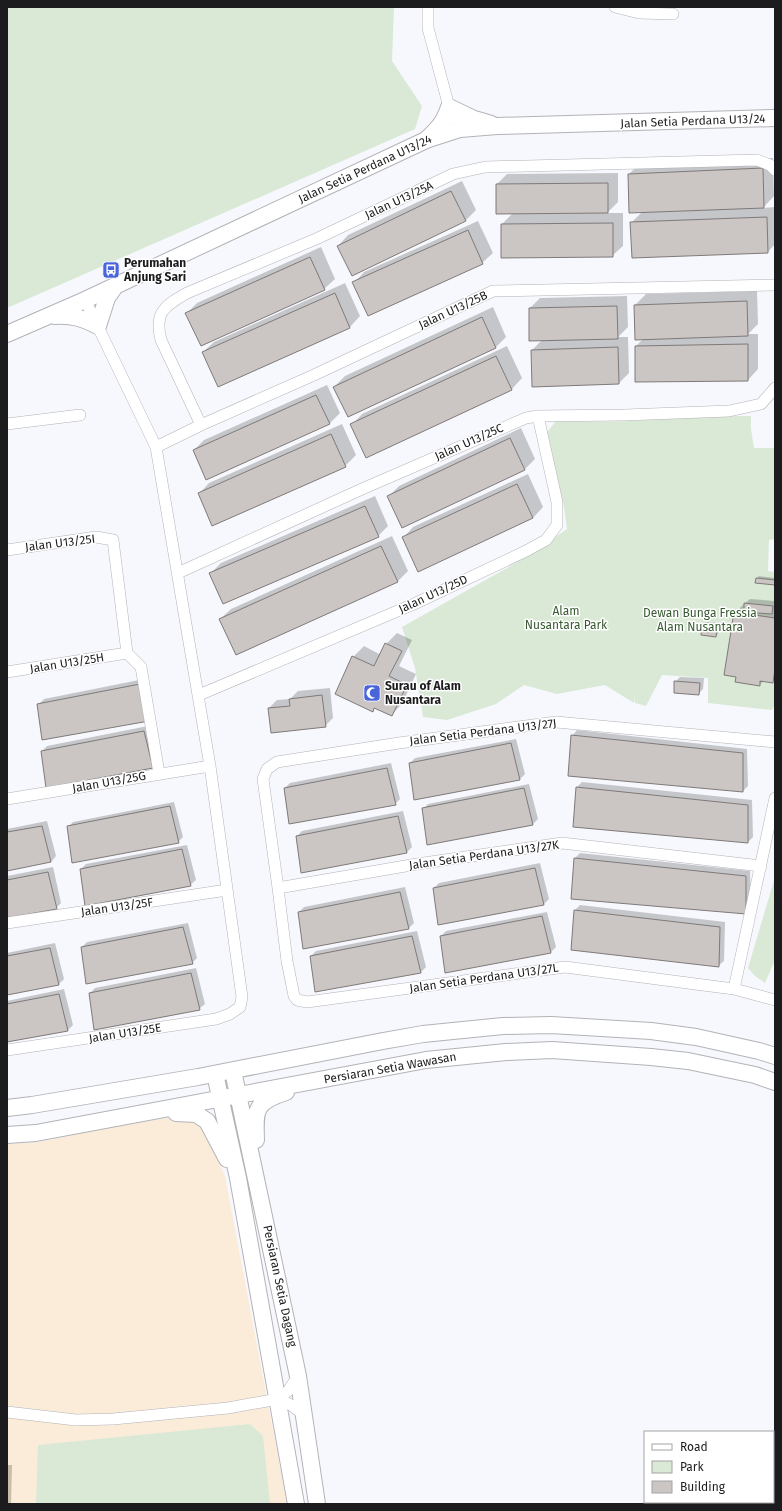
<svg xmlns="http://www.w3.org/2000/svg" width="782" height="1511" font-family="'Fira Sans',sans-serif">
<rect width="100%" height="100%" fill="#f7f8fd"/>
<path fill="#fbecd9" d="M168 1118 195 1120 202 1125 225 1176 287 1504H7V1144L39 1142 130 1124Z"/>
<path fill="#d9e9d6" d="M7 7H394L392 61 422 106 415 129 7 308Z
M690 416H751V429L754 448H775V539L769 540 768 571 775 572V705L772 710 708 703V678L662 675 646 706 635 703V697L634 703 605 685 557 694 524 685 496 704 447 720 423 717 415 668 402 627 528 556 567 529 564 507 552 453 543 437 556 421C600 422 646 422 690 416Z
M775 877V960L765 983 755 976 748 968Z
M250 1424 263 1436 270 1504H36L38 1445Z"/>
<path fill="#0003" d="M773 158 774 196 763 208 775 207V244L768 252 631 223 642 212 629 174 639 164Z
M618 173V202L607 213H623V246L612 256 502 224 513 213 497 184 507 174Z
M462 181 476 210 465 221 338 246 348 235Z
M478 221 493 253 482 263 354 283 364 272Z
M321 247 335 279 324 289 187 313 197 303Z
M345 283 360 316 350 327 218 385 203 352 214 342Z
M757 291 758 324 748 334H758V369L748 380 636 346 643 339H636L635 305 646 294Z
M627 296 628 327 618 337H628L629 373 619 383 532 350 542 340 530 308 540 298Z
M493 307 506 337 496 347 348 416 334 387 345 376Z
M507 346 522 378 512 389 367 456 352 425 362 414Z
M327 385 340 413 329 424 194 450 204 440Z
M342 424 356 455 345 466 199 494 209 483Z
M521 428 535 459 525 469 403 527 388 497 399 486Z
M528 474 543 507 533 518 403 538 413 527Z
M375 496 388 526 378 536 210 574 221 563Z
M392 536 408 571 397 582 220 619 231 609Z
M759 576 775 578V584L757 578Z
M750 599 775 601V679L772 682 764 681 759 685 737 676 725 674 735 612Z
M705 622 719 623 718 634 716 636 703 624Z
M397 633 412 640 399 666 416 674 402 704 391 715 376 707 372 710 353 657 364 646 381 655 386 644Z
M680 677 704 678 703 689 698 694 675 682Z
M144 679 153 715 39 704 44 699Z
M330 688 333 718 325 726 269 708 277 700 290 699 298 691Z
M148 726 152 767 42 751 47 746Z
M577 730 747 749 748 786 743 791 569 775 572 736Z
M516 739 525 774 520 779 410 763 415 758Z
M391 763 400 799 395 804 285 788 290 783Z
M582 782 752 800 753 837 748 842 577 787Z
M529 784 538 819 533 824 423 809 428 804Z
M174 802 183 837 178 842 68 827 73 822Z
M403 811 412 847 407 852 297 836 302 831Z
M47 821 56 856 51 862 7 870V829Z
M187 845 196 880 190 885 81 869 86 864Z
M580 853 750 871 751 908 746 913 575 858Z
M540 863 549 899 544 904 434 888 439 883Z
M53 867 61 903 56 908 7 917V876Z
M405 887 414 923 409 928 304 947 299 912 304 907Z
M580 905 725 922 724 961 718 966 575 910Z
M547 912 556 947 551 952 441 936 446 931Z
M188 923 197 958 192 963 82 947 87 942Z
M417 931 426 967 421 972 311 956 316 951Z
M55 943 64 979 59 984 7 994V953Z
M196 968 205 1004 199 1009 90 993 95 988Z
M64 989 73 1025 68 1030 7 1041V1001Z
M7 1465H12L11 1504H7Z"/>
<path fill="#cbc5c4" stroke="#7f7a79" d="M763 168 764 208 629 213 628 174Z
M608 183V213L496 214V184Z
M451 191 466 221 352 276 337 246Z
M767 217 768 253 632 258 630 222Z
M613 223V257L501 258V224Z
M468 230 483 264 368 316 352 282Z
M310 257 325 290 201 346 185 313Z
M335 293 350 328 218 387 202 352Z
M747 301 748 336 635 340 634 305Z
M617 306 618 339 529 341V308Z
M482 317 496 348 348 417 333 387Z
M748 344V381L635 382V346Z
M618 347 619 384 532 387 531 350Z
M496 356 512 390 366 458 350 424Z
M316 395 330 424 206 480 193 450Z
M331 434 346 467 212 526 198 493Z
M510 438 525 470 402 528 387 496Z
M517 484 533 518 418 572 402 537Z
M365 506 379 537 223 604 209 573Z
M381 546 398 582 236 655 219 619Z
M756 578 775 580V585L755 583Z
M744 603 773 606 772 614 744 612Z
M734 612 775 618V669L773 683 760 681V686L735 682 736 677 724 675Z
M702 624 717 625 716 637 701 635Z
M385 643 402 651 389 676 407 685 392 716 374 708 373 712 335 694 352 656 374 666Z
M674 681 700 683 699 695 674 693Z
M140 684 149 721 42 740 37 704Z
M322 695 326 727 271 733 268 708 290 706 289 699Z
M144 731 153 768 46 788 41 751Z
M571 735 743 753V792L568 776Z
M511 743 520 780 414 800 409 763Z
M387 768 396 805 289 824 284 788Z
M576 787 748 805V843L573 827Z
M524 788 533 825 427 845 422 808Z
M170 806 179 843 72 863 67 826Z
M398 816 407 853 301 873 296 836Z
M42 826 51 862 7 871V832Z
M182 849 191 886 85 906 80 869Z
M574 858 746 876V914L571 899Z
M535 868 544 905 438 925 433 888Z
M48 872 57 909 7 918V880Z
M400 892 409 929 303 949 298 912Z
M574 910 720 927 719 967 571 950Z
M542 916 551 953 445 973 440 936Z
M183 927 193 964 86 984 81 947Z
M412 936 421 973 315 992 310 956Z
M50 948 59 985 7 995V956Z
M191 973 200 1010 94 1030 89 993Z
M59 994 68 1031 7 1042V1004Z"/>
<g fill="none" stroke-linecap="round" stroke-linejoin="round">
<defs>
<path id="street" d="M428 7V28L449 107 460 129
M615 7 639 13 673 14
M7 424 80 415
M201 425 161 340C154 313 164 306 187 293L316 239 453 174 485 167 757 160 770 165 775 170
M156 447 201 425 314 375 493 291 775 285
M7 550 96 537 113 540 127 653 141 667 159 773
M178 573 362 489 526 418 538 416 625 415 729 411 761 404 775 388
M7 672 127 653
M199 695 414 604 526 551 546 540 557 525V502L538 416
M775 742 556 722 399 743 277 762 267 769 263 779 278 888 287 961 294 996 297 1000 307 1002 565 967 734 989 775 798
M7 799 210 766
M278 888 417 864 562 843 761 866
M7 923 227 890
M734 989 775 1000
M7 1050 216 1019 230 1014 240 1007 242 997 210 766 156 447 85 300
M278 1399 291 1405 304 1415
M7 1412 76 1420 113 1419 228 1408 278 1399 288 1391 298 1376"/>
<path id="secondary" d="M427 139C439 128 444 122 449 107L474 119 491 124
M55 316C73 315 82 318 98 326L107 298 116 285
M7 334 85 300 426 140 460 129 497 126 775 118
M233 1071 298 1376 317 1504
M215 1074 238 1178 296 1504
M7 1108 32 1105 198 1077 383 1041 423 1034 503 1026 551 1025 651 1031 696 1037 759 1051 775 1056
M176 1113 196 1114 207 1121 227 1159
M7 1135 36 1133 426 1060 506 1052 552 1050 651 1057 688 1061 755 1075 775 1082
M256 1140C255 1110 254 1102 286 1092"/>
</defs>
<use href="#street" stroke="#b2b3b7" stroke-width="12"/>
<use href="#secondary" stroke="#b2b3b7" stroke-width="18"/>
<use href="#street" stroke="#fff" stroke-width="11"/>
<use href="#secondary" stroke="#fff" stroke-width="16"/>
</g>
<defs>
<symbol id="bus-square" viewBox="-11 -11 22 22"><rect x="-9" y="-9" width="18" height="18" rx="4" fill="#4a65d9" stroke="#fff"/><path d="M-5-6H5V4H4V6H2V4H-2V6H-4V4H-5ZM-3.5-4V0h7V-4ZM-3.5 1.2v1.5H-2V1.2ZM2 1.2v1.5H3.5V1.2Z" fill="#fff"/></symbol>
<symbol id="mosque-square" viewBox="-11 -11 22 22"><rect x="-9" y="-9" width="18" height="18" rx="4" fill="#4a65d9" stroke="#fff"/><path d="M3.5-4.9A6 6 0 1 0 3.5 4.9A5 5 0 1 1 3.5-4.9Z" fill="#fff"/></symbol>
</defs>
<g fill-rule="evenodd">
<use href="#bus-square" x="101" y="260" width="20" height="20"/>
<use href="#mosque-square" x="362" y="683" width="20" height="20"/>
</g>
<g text-anchor="middle" dominant-baseline="central" stroke-width="3" stroke-linejoin="round" paint-order="stroke">
<g font-size="12" fill="#1c1c1e" stroke="#fff">
<text transform="translate(693 121) rotate(-2)">Jalan Setia Perdana U13/24</text>
<text transform="translate(365 169) rotate(-25)">Jalan Setia Perdana U13/24</text>
<text transform="translate(399 200) rotate(-25)">Jalan U13/25A</text>
<text transform="translate(453 310) rotate(-25)">Jalan U13/25B</text>
<text transform="translate(469 442) rotate(-24)">Jalan U13/25C</text>
<text transform="translate(60 543) rotate(-7)">Jalan U13/25I</text>
<text transform="translate(433 594) rotate(-25)">Jalan U13/25D</text>
<text transform="translate(67 663) rotate(-9)">Jalan U13/25H</text>
<text transform="translate(483 732) rotate(-7)">Jalan Setia Perdana U13/27J</text>
<text transform="translate(109 782) rotate(-10)">Jalan U13/25G</text>
<text transform="translate(484 855) rotate(-8)">Jalan Setia Perdana U13/27K</text>
<text transform="translate(117 907) rotate(-8)">Jalan U13/25F</text>
<text transform="translate(484 978) rotate(-8)">Jalan Setia Perdana U13/27L</text>
<text transform="translate(125 1033) rotate(-9)">Jalan U13/25E</text>
<text transform="translate(390 1068) rotate(-10)">Persiaran Setia Wawasan</text>
<text transform="translate(280 1286) rotate(78)">Persiaran Setia Dagang</text>
</g>
<g font-size="12" font-weight="bold" fill="#1c1c1e" stroke="#fff" text-anchor="start">
<text x="124" y="263">Perumahan<tspan x="124" dy="14">Anjung Sari</tspan></text>
<text x="385" y="686">Surau of Alam<tspan x="385" dy="14">Nusantara</tspan></text>
</g>
<g font-size="12" fill="#375a31" stroke="#fff">
<text x="566" y="611">Alam<tspan x="566" dy="14">Nusantara Park</tspan></text>
<text x="700" y="613">Dewan Bunga Fressia<tspan x="700" dy="14">Alam Nusantara</tspan></text>
</g>
</g>
<rect width="782" height="1511" fill="none" stroke="#1c1c1e" stroke-width="16"/>
<rect x="644" y="1431" width="130" height="72" fill="#ffffff" stroke="#a4a4a5"/>
<rect x="652" y="1444" width="20" height="6" fill="#ffffff" stroke="#a4a4a5"/>
<text x="680" y="1451" font-size="12" fill="#1c1c1e">Road</text>
<rect x="652" y="1461" width="20" height="12" fill="#d9e9d6" stroke="#a4a4a5"/>
<text x="680" y="1471" font-size="12" fill="#1c1c1e">Park</text>
<rect x="652" y="1481" width="20" height="12" fill="#cbc5c4" stroke="#a4a4a5"/>
<text x="680" y="1491" font-size="12" fill="#1c1c1e">Building</text>
</svg>
